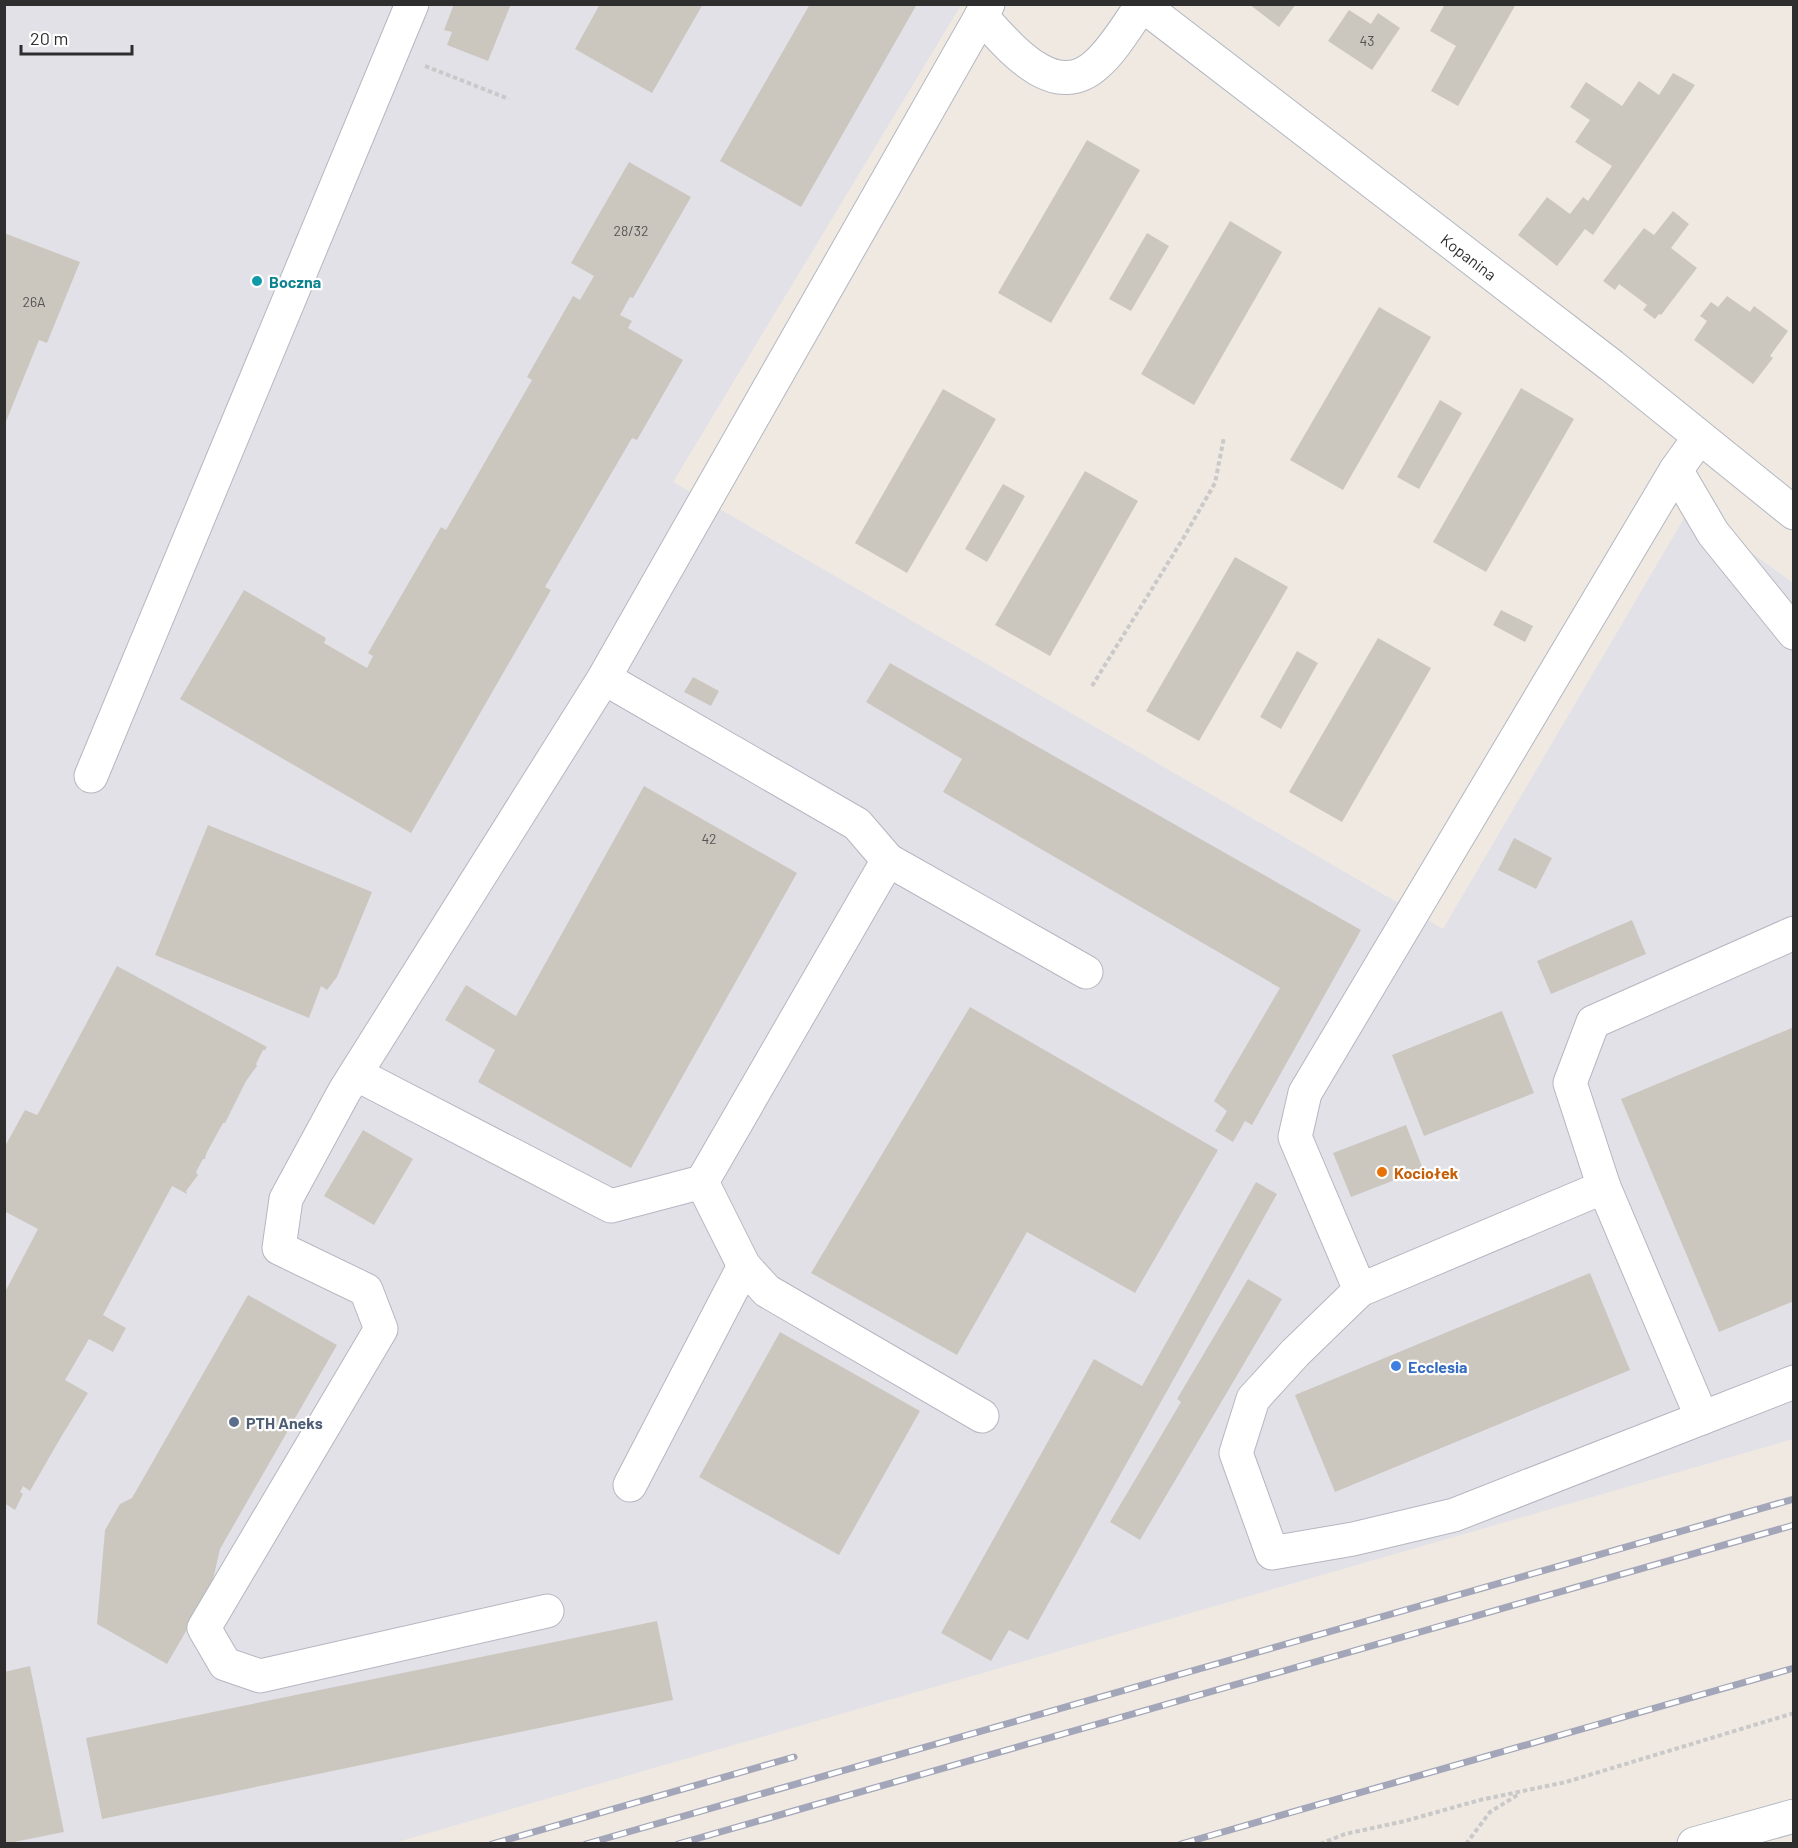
<svg xmlns="http://www.w3.org/2000/svg" width="1798" height="1848" font-family="Barlow,sans-serif">
<rect width="100%" height="100%" fill="#efe9e1"/>
<path fill="#e3e1e8" d="M5 5H961L673 482 1443 929 1690 508 1793 583V1439L394 1843 5 1844Z"/>
<path fill="#cbc7bf" d="M454 4H511L488 61 447 45 452 32 444 30Z
M600 4H703L652 93 575 49Z
M810 4H917L801 207 720 161Z
M1249 4H1296L1279 27Z
M1445 4H1516L1458 106 1431 91 1456 46 1430 31Z
M1349 10 1371 24 1378 13 1400 28 1372 70 1328 41Z
M1673 73 1695 85 1593 235 1585 229 1557 266 1518 235 1547 197 1570 214 1583 197 1588 201 1612 166 1575 142 1590 120 1570 107 1586 82 1622 106 1639 81 1659 95Z
M1087 140 1140 170 1051 323 998 293Z
M629 162 691 197 633 298 630 297 620 315 632 321 628 328 683 360 637 440 632 438 545 587 551 590 411 833 180 699 244 590 326 638 324 643 367 668 373 656 368 653 441 527 446 530 532 380 527 377 573 296 580 300 594 276 571 263Z
M1673 211 1689 224 1671 248 1697 268 1661 315 1659 314 1655 319 1643 310 1647 305 1619 284 1615 290 1603 281 1644 228 1654 235Z
M1230 221 1282 252 1194 405 1141 374Z
M4 233 80 262 47 343 39 340 5 424Z
M1147 233 1169 246 1131 311 1109 299Z
M255 274 263 277 259 288 251 284Z
M1727 296 1750 312 1754 306 1788 331 1770 356 1773 358 1753 384 1694 340 1707 321 1700 316 1711 302 1718 307Z
M1379 307 1431 337 1343 490 1290 460Z
M1521 388 1574 419 1486 572 1433 542Z
M943 389 996 419 907 573 855 543Z
M1440 400 1462 413 1419 489 1397 477Z
M1085 471 1138 501 1050 656 995 625Z
M1003 484 1025 496 987 562 965 549Z
M1235 557 1288 587 1199 741 1146 711Z
M1501 610 1533 626 1525 642 1493 625Z
M1378 638 1431 668 1342 822 1289 792Z
M1297 651 1318 663 1281 729 1260 717Z
M890 663 1361 930 1252 1125 1245 1121 1233 1142 1215 1131 1227 1111 1214 1101 1280 988 943 792 962 759 866 702Z
M693 677 719 691 711 706 684 692Z
M644 786 797 873 631 1168 478 1082 495 1050 445 1020 466 985 516 1016Z
M208 825 372 892 337 977 327 990 321 986 309 1018 155 955Z
M1514 838 1552 858 1536 889 1498 870Z
M1632 920 1646 954 1551 994 1537 961Z
M117 966 267 1047 265 1050H263L256 1064 257 1066 246 1081 225 1123H223L206 1154 205 1159H203L196 1172 198 1175 186 1191 187 1194 172 1186 103 1315 126 1328 113 1352 89 1339 65 1380 88 1393 61 1437 30 1491 23 1486 20 1492 23 1494 15 1510 4 1503V1294L38 1229 4 1211V1148L25 1110 37 1115 39 1112Z
M970 1007 1218 1150 1135 1293 1027 1232 957 1355 811 1273Z
M1502 1011 1534 1093 1424 1136 1392 1055Z
M1794 1027V1301L1719 1332 1621 1099Z
M1406 1125 1423 1169 1351 1197 1333 1153Z
M363 1130 413 1159 374 1225 324 1196Z
M1256 1182 1277 1194 1028 1640 1009 1630 991 1661 941 1633 1094 1359 1142 1386Z
M1590 1273 1630 1370 1335 1492 1295 1395Z
M1248 1279 1282 1299 1140 1540 1110 1522 1181 1402 1177 1399Z
M248 1295 337 1345 220 1549 211 1588 167 1664 97 1624 105 1530 120 1504 132 1498Z
M780 1332 920 1411 839 1555 699 1477Z
M657 1621 673 1700 102 1819 86 1738Z
M30 1666 64 1832 4 1844V1672Z"/>
<g fill="none" stroke-linecap="round" stroke-linejoin="round">
<defs>
<g id="minor">
<path id="s1" d="M1141 4 1612 366 1794 513"/>
<path d="M981 16C1009 46 1054 104 1097 64 1115 48 1128 24 1142 5"/>
<path d="M1676 470 1713 533 1794 633"/>
<path d="M604 678 857 824 888 860 1086 972"/>
<path d="M91 776 412 4"/>
<path d="M1794 933 1593 1022 1570 1083 1604 1187 1702 1418 1794 1382"/>
<path d="M356 1074 611 1206 702 1182 888 860"/>
<path d="M702 1182 744 1266"/>
<path d="M1604 1187 1360 1290 1295 1137 1305 1093 1676 470 1699 438"/>
<path d="M1360 1290 1295 1353 1253 1399 1236 1453 1272 1553 1353 1539 1454 1515 1702 1418"/>
<path d="M630 1485 744 1266 767 1291 982 1416"/>
<path d="M547 1611 260 1676 225 1664 204 1628 381 1329 366 1290 279 1248 286 1199 344 1092 604 678 988 4"/>
<path d="M1694 1844 1794 1816"/>
</g>
</defs>
<use href="#minor" stroke="#b4b7c1" stroke-width="35"/>
<path stroke="#c9c9c9" stroke-width="4" stroke-dasharray="4.5 3" stroke-linecap="butt" d="M425 66 509 99
M1092 686 1184 537 1215 483 1224 437
M1320 1844 1345 1834 1405 1821 1480 1800 1566 1782 1794 1713
M1466 1844 1490 1812 1519 1794"/>
<use href="#minor" stroke="#fff" stroke-width="33"/>
<defs>
<path id="rail" d="M492 1844 794 1757
M586 1844 1794 1499
M678 1844 1794 1525
M1181 1844 1794 1668"/>
</defs>
<use href="#rail" stroke="#a3a6b8" stroke-width="7"/>
<use href="#rail" stroke="#fff" stroke-width="4.5" stroke-dasharray="14" stroke-linecap="butt"/>
</g>
<circle fill="#0f9aa8" stroke="#fff" stroke-width="2" cx="257" cy="281" r="6"/>
<circle fill="#e8710a" stroke="#fff" stroke-width="2" cx="1382" cy="1172" r="6"/>
<circle fill="#3f7fe0" stroke="#fff" stroke-width="2" cx="1396" cy="1366" r="6"/>
<circle fill="#5c6f8a" stroke="#fff" stroke-width="2" cx="234" cy="1422" r="6"/>
<g text-anchor="middle" dominant-baseline="central" stroke-width="4.5" stroke-linejoin="round" paint-order="stroke">
<g font-size="14" fill="#555452">
<text x="1367" y="40">43</text>
<text x="631" y="230">28/32</text>
<text x="34" y="301">26A</text>
<text x="709" y="838">42</text>
</g>
<g font-size="16" fill="#2e2e2e" stroke="#fff">
<text stroke="none"><textPath href="#s1" startOffset="414">Kopanina</textPath></text>
</g>
<g font-size="16" font-weight="bold" fill="#0d838f" stroke="#fff" text-anchor="start">
<text x="269" y="281">Boczna</text>
</g>
<g font-size="16" font-weight="bold" fill="#c56008" stroke="#fff" text-anchor="start">
<text x="1394" y="1172">Kociołek</text>
</g>
<g font-size="16" font-weight="bold" fill="#366cbe" stroke="#fff" text-anchor="start">
<text x="1408" y="1366">Ecclesia</text>
</g>
<g font-size="16" font-weight="bold" fill="#4e5e75" stroke="#fff" text-anchor="start">
<text x="246" y="1422">PTH Aneks</text>
</g>
</g>
<rect width="1798" height="1848" fill="none" stroke="#2e2e2e" stroke-width="12"/>
<path d="M21 45v9h111v-9" fill="none" stroke="#2e2e2e" stroke-width="3"/>
<text x="30" y="45" font-size="18" fill="#2e2e2e" stroke="#ffffff" stroke-width="4.5" paint-order="stroke">20 m</text>
</svg>
